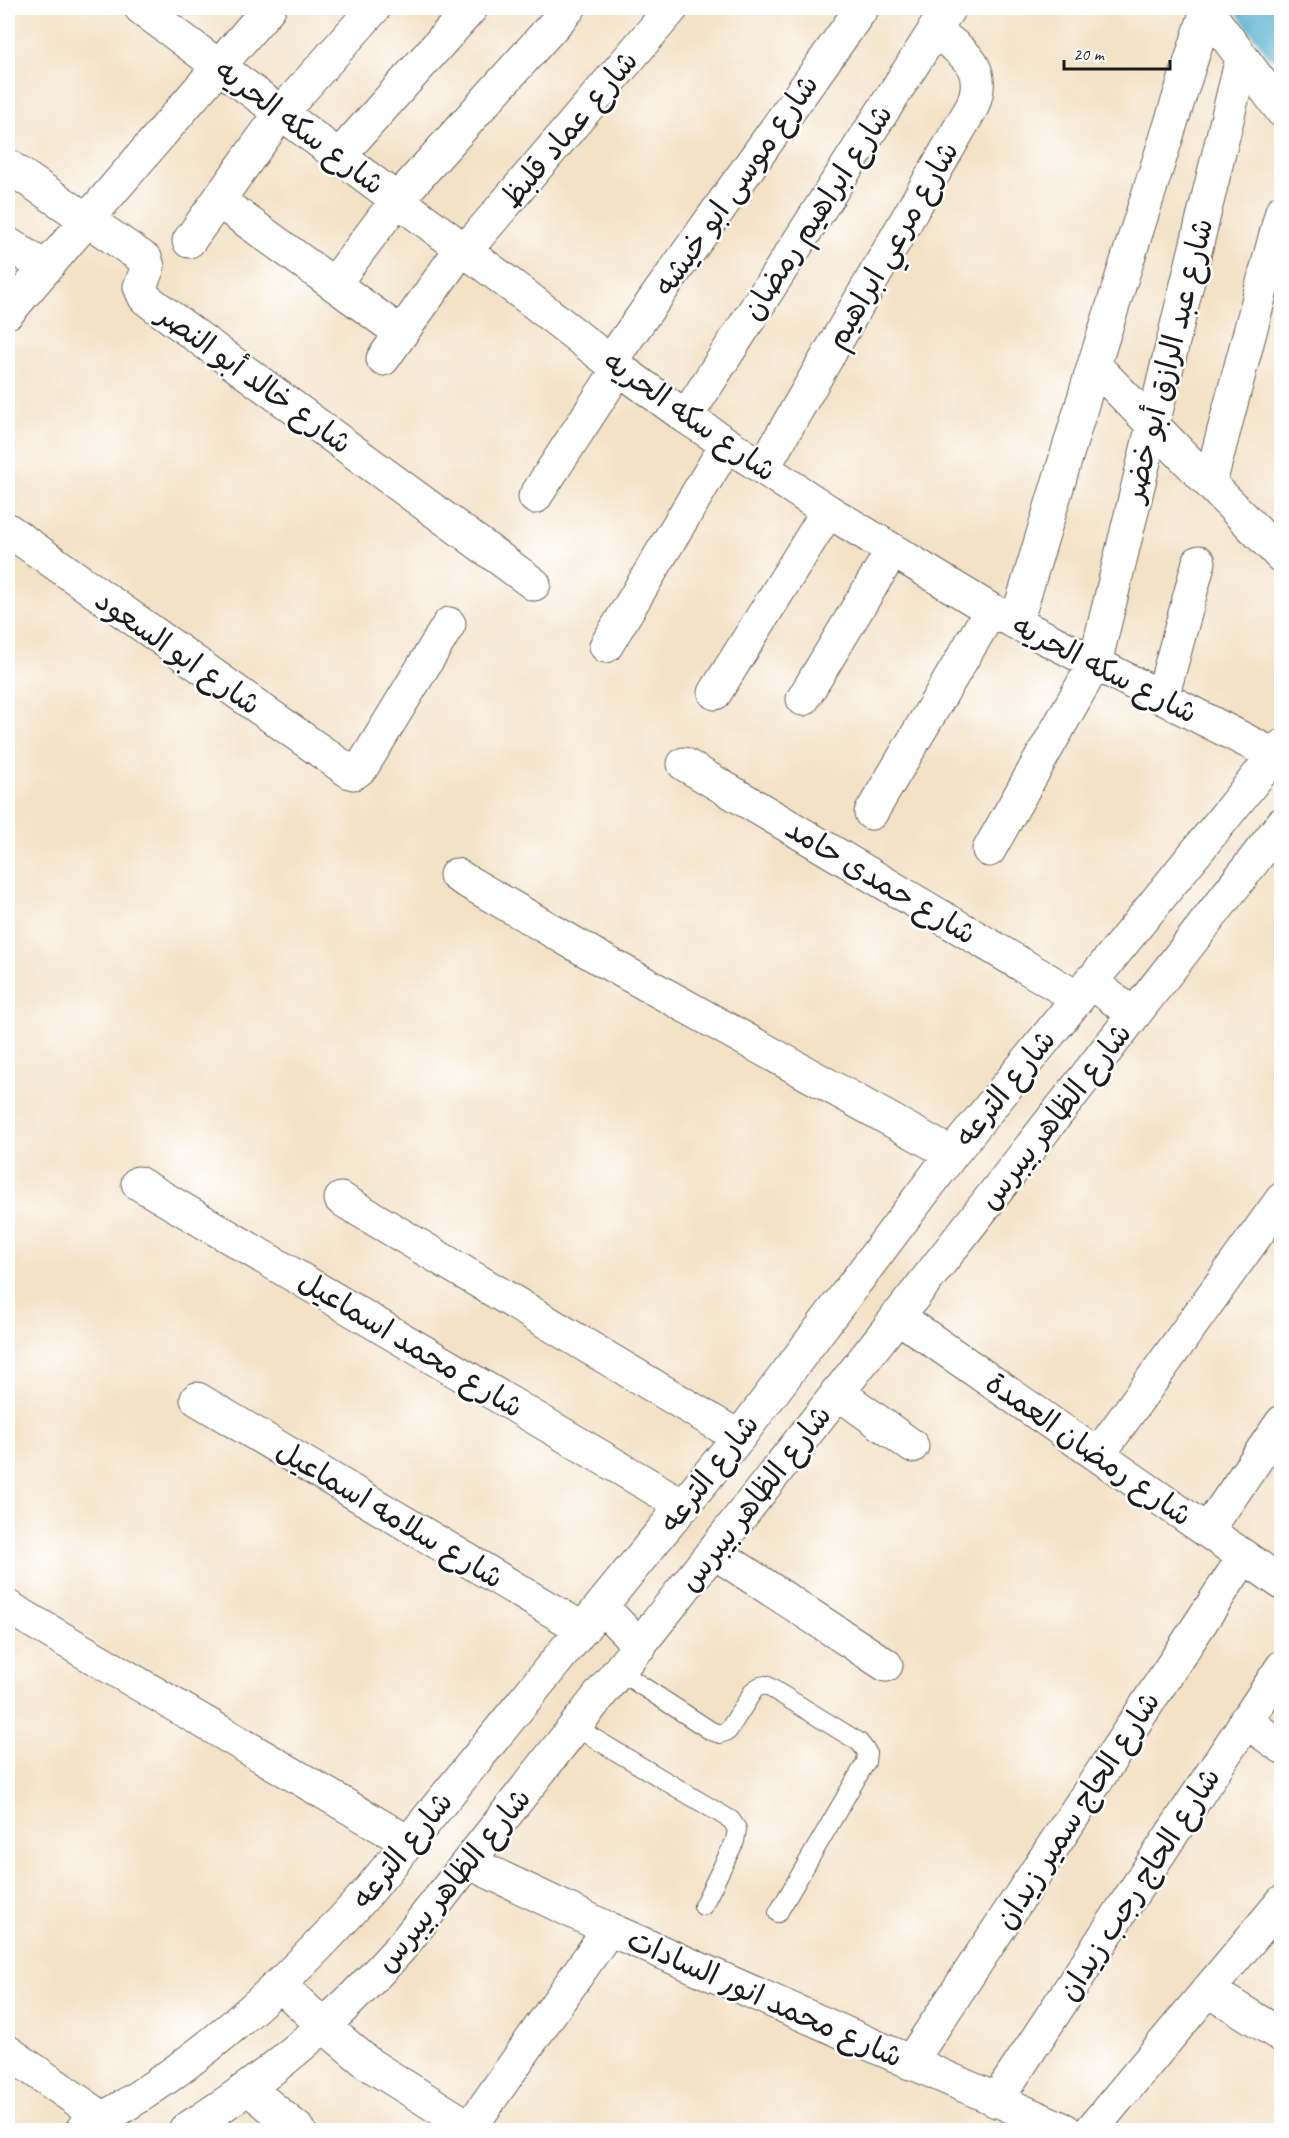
<svg xmlns="http://www.w3.org/2000/svg" width="1289" height="2138" font-family="Caveat,'Playpen Sans Arabic',sans-serif">
<rect width="100%" height="100%" fill="#fff"/>
<filter id="ink" filterUnits="userSpaceOnUse"><feTurbulence type="fractalNoise" baseFrequency=".0167" numOctaves="2"/><feDisplacementMap in="SourceGraphic" scale="12" xChannelSelector="R" yChannelSelector="G"/><feConvolveMatrix kernelMatrix="1 2 1 2 8 2 1 2 1" color-interpolation-filters="sRGB"/></filter>
<filter id="wash" filterUnits="userSpaceOnUse"><feTurbulence type="fractalNoise" baseFrequency=".008" numOctaves="4" result="noise"/><feDisplacementMap in="SourceGraphic" scale="24" xChannelSelector="R" yChannelSelector="G"/><feGaussianBlur stdDeviation="1.35" result="paint"/><feColorMatrix in="noise" values="0 0 0 0 0 0 0 0 0 0 0 0 0 0 0 0 0 1.4 0 .05"/><feComposite in="paint" operator="in"/></filter>
<g filter="url(#wash)">
<rect width="100%" height="100%" fill="#f3e2c6"/>
<g fill="none" stroke-linecap="round" stroke-linejoin="round">
<path stroke="#4eaccc" stroke-width="38" d="M1256 8 1282 43"/>
</g>
</g>
<g filter="url(#ink)">
<g fill="none" stroke-linecap="round" stroke-linejoin="round">
<defs>
<path id="service" d="M619 1671 711 1731 720 1734 728 1731 754 1690 760 1686 766 1685 859 1742 867 1752 866 1762 778 1913
M575 1727 731 1820 737 1829 735 1841 703 1906"/>
<path id="minor" d="M141 8 527 297 610 362 686 417 828 511 991 610 1282 759
M1205 8 1282 111
M339 156 471 8
M8 166 146 260 148 267 140 287 145 298 158 308 534 584
M219 201 401 333
M189 241 281 113 374 8
M8 244 46 268
M465 251 672 8
M334 284 397 200 569 8
M8 312 269 8
M383 359 462 248
M610 362 862 8
M1094 365 1282 557
M686 417 949 8
M763 468 972 107C989 66 963 53 934 30
M1210 483 1282 211
M535 497 619 368
M8 530 350 772 354 773 362 767 449 624
M1016 623 1094 365 1207 10
M606 646 727 444
M715 693 828 511
M1162 698 1199 562
M803 699 892 551
M684 764 1078 998
M871 813 991 610
M989 850 1095 663 1242 58
M456 875 606 962 952 1154
M1090 981 1134 1015
M138 1183 684 1506
M341 1199 739 1437
M897 1316 1282 1583
M837 1392 912 1446
M197 1399 583 1629
M1098 1455 1282 1199
M1207 1531 1282 1422
M714 1552 886 1665
M8 1607 408 1842
M602 1607 640 1646
M1245 1721 1282 1747
M468 1862 609 1929 1065 2130
M280 1985 325 2027 369 2064 474 2130
M1208 1990 1282 2036
M8 2052 104 2119
M910 2063 1244 1557
M249 2089 299 2130
M996 2101 1282 1667
M470 2128 609 1929
M82 2130C192 2072 286 1985 368 1892L739 1437 952 1154 1282 746
M185 2130C269 2078 337 2019 403 1945 696 1572 992 1200 1282 824
M1091 2130 1282 1902"/>
</defs>
<use href="#service" stroke="#676158" stroke-width="20"/>
<use href="#minor" stroke="#676158" stroke-width="35"/>
<use href="#service" stroke="#fff" stroke-width="18"/>
<use href="#minor" stroke="#fff" stroke-width="33"/>
</g>
</g>
<g text-anchor="middle" dominant-baseline="central" stroke-width="5" stroke-linejoin="round" paint-order="stroke">
<g font-size="30" fill="#1c1c1c" stroke="#fff">
<text transform="translate(300 127) rotate(37)">شارع سكه الحريه</text>
<text transform="translate(569 129) rotate(-50)">شارع عماد قلبظ</text>
<text transform="translate(736 185) rotate(-55)">شارع موسى ابو خيشه</text>
<text transform="translate(817 212) rotate(-57)">شارع ابراهيم رمضان</text>
<text transform="translate(892 245) rotate(-60)">شارع مرعي ابراهيم</text>
<text transform="translate(1168 360) rotate(-76)">شارع عبد الرازق أبو خضر</text>
<text transform="translate(255 379) rotate(36)">شارع خالد أبو النصر</text>
<text transform="translate(690 416) rotate(35)">شارع سكه الحريه</text>
<text transform="translate(178 652) rotate(35)">شارع ابو السعود</text>
<text transform="translate(1105 669) rotate(27)">شارع سكه الحريه</text>
<text transform="translate(881 881) rotate(31)">شارع حمدى حامد</text>
<text transform="translate(1005 1088) rotate(-51)">شارع الترعه</text>
<text transform="translate(1055 1116) rotate(-52)">شارع الظاهر بيبرس</text>
<text transform="translate(411 1344) rotate(31)">شارع محمد اسماعيل</text>
<text transform="translate(1089 1449) rotate(35)">شارع رمضان العمدة</text>
<text transform="translate(709 1473) rotate(-52)">شارع الترعه</text>
<text transform="translate(755 1498) rotate(-52)">شارع الظاهر بيبرس</text>
<text transform="translate(390 1514) rotate(31)">شارع سلامه اسماعيل</text>
<text transform="translate(1077 1810) rotate(-57)">شارع الحاج سمير زيدان</text>
<text transform="translate(402 1850) rotate(-51)">شارع الترعه</text>
<text transform="translate(453 1880) rotate(-51)">شارع الظاهر بيبرس</text>
<text transform="translate(1139 1884) rotate(-57)">شارع الحاج رجب زيدان</text>
<text transform="translate(765 1998) rotate(24)">شارع محمد انور السادات</text>
</g>
</g>
<rect width="1289" height="2138" fill="none" stroke="#fff" stroke-width="30"/>
<path d="M1064 60v9h106v-9" fill="none" stroke="#1c1c1c" stroke-width="3"/>
<text x="1073" y="60" font-size="18" fill="#1c1c1c" stroke="#ffffff" stroke-width="4.5" paint-order="stroke">20 m</text>
</svg>
